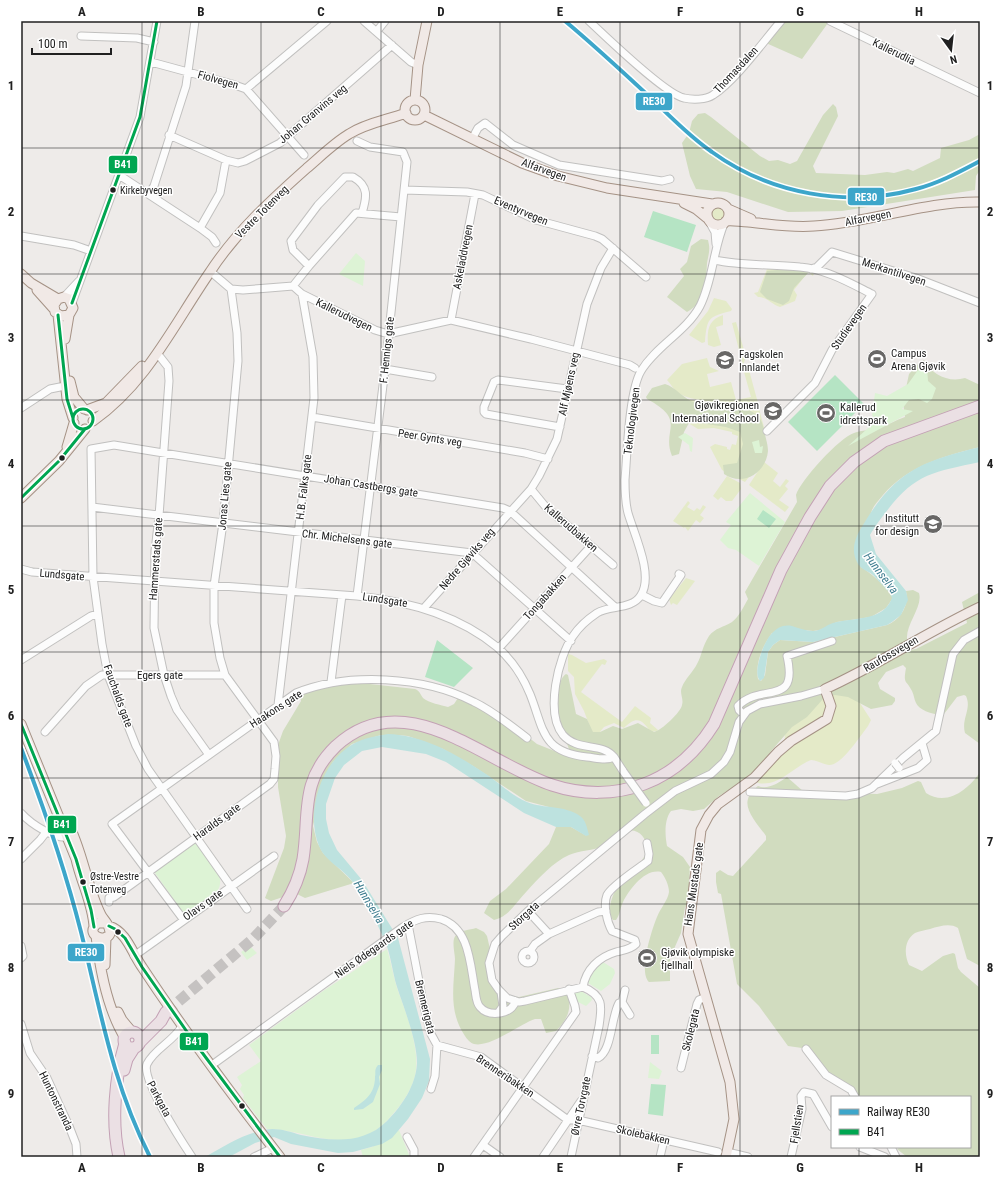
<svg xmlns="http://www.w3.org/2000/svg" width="1001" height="1178" font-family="'Roboto Condensed',sans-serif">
<rect width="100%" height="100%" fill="#eeebe9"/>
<path fill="#e4eac8" d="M710 214a8 8 0 1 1 16 0a8 8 0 1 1-16 0Z
M767 269 812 270 814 273 813 276 808 272 794 290 797 295 795 301 780 307C771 304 767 297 758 297L754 293 758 292Z
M714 298 726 301 732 309 731 311C708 317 707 318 705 342L702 343 689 335 708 311Z
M723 315V325L716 327 721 345 714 347 708 345C707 330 708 320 723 315Z
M736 322 746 357 743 365 732 323Z
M707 358 710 367 719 371 707 374 710 387 731 382 736 400 751 397 744 372 749 370 758 403C744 407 693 402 680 394 675 392 671 384 667 380L682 364Z
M673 396 720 406 758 405 765 431 752 473 745 482 722 470 710 447 715 444 727 447V449L730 450 732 444 736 445 738 436 732 434V432L714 428 698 429 685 421Z
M764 462 778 473 773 481 780 487 786 479 789 481 785 486 788 489 779 500 789 507 785 512 749 485Z
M727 476 740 483 741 489 732 501H726L721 497 718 500 713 496Z
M688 501 690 503 687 507 694 511 697 508 700 510 703 505 706 507 700 515 704 518 700 523 696 520 688 531 685 527 684 528 673 521Z
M686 578 695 581 677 605 673 603 671 605 669 599Z
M568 654 572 655 586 663 604 659 607 661 605 665 602 664 581 692 622 722 635 706 651 718 650 723 658 730 657 731 651 732C642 720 637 715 624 728L614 723 604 727 599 733 592 732 584 711 575 694 574 677 568 671Z
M852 685 860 703 871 720 868 726C861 735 841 766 829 765 822 764 817 760 811 760 793 767 779 787 758 783L757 781 787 750C782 737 786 726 790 713Z"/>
<path fill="#d1dcbf" d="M779 21H822L828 23 802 59 766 43Z
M833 104 836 107 838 116 813 166 816 173 865 175 887 172 894 173 908 169 913 171 940 158 941 148 969 140 980 134V170L976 176 975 190 842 211 788 212 727 192 696 189 690 176 682 143 689 133 692 121 698 114 705 113 711 117 760 156 769 161 778 160 790 164 797 161 823 115Z
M701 239 708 240 709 245C710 251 708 257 707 263 706 283 706 302 687 312L667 297 684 276 680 269 687 262 691 246Z
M787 269 809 272 794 288 789 301 783 305 767 299 760 292 767 271Z
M924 360C932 375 949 383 965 378L980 385V447C944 456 908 466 883 495 879 500 874 505 872 510 866 525 864 551 861 567 871 573 888 588 893 598L886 608 871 617 837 622 820 630 813 631 803 630 772 633C763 645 755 663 758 679L761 681 765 675 768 652 773 645 780 640 813 642 887 625C901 619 909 606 906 591L913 590 919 593C924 610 897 631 911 650L916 649 967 623 962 602 980 592V744L965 733C961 719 972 709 966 696L964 695 957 697 944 714C935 716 920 711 916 703 914 699 914 695 912 691 906 679 903 685 906 668L903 665 886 672 878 683 880 689 895 698V701L892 705 871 709 848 697 835 695 823 699 807 717 792 727 772 750 754 776 743 781 719 796 704 809 693 811 681 809 671 811C664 820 665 835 667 846L683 857 690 867 688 905 685 907 681 933 670 958V981L649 982C638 972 652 929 657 917 660 909 668 900 669 892 669 885 665 877 661 872 645 868 629 890 623 902 620 908 620 915 616 920H613C605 909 614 891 621 881 627 872 639 867 644 857 652 843 640 825 624 832 617 835 611 842 604 846 593 851 580 850 569 855 553 862 538 879 527 891 516 902 509 917 494 920L484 913 490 901 506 889 549 844 556 827H571L587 836 549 807 526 801 473 766 443 749 408 736 398 735H381L352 744 333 762 326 774 313 826 317 842 323 853 354 883 305 898 295 893 271 901 265 898 284 848 286 836 278 787V745L283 731 301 701 299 689 334 678 359 676 363 682 370 684 415 689C420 691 420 694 423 698 429 703 441 705 448 707L454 704 462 692 496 712 537 744 562 754 566 753 569 749C566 739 558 729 556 719 555 709 557 679 566 674L568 675 576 714 587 719 593 732H600L613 726 622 729 638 723 654 732C661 731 681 712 682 705 684 699 679 693 682 687 685 679 693 672 697 664 702 655 702 647 709 636 715 628 724 627 732 622 739 617 744 606 748 599L745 592 797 502 796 495C800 481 840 437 854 433 862 430 871 430 879 428 888 425 896 420 905 417L903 402 909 374 919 363Z
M665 384C676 387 683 399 696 403 713 408 746 403 758 416 761 419 763 425 764 430 765 436 768 444 768 451 766 473 743 487 724 474L723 465 737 463 743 444 740 432 726 427 694 422 689 423 684 432 679 454 672 456C661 429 688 421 647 399L646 397 652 388Z
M980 772V966L967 959 958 928C950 923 940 926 930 929 926 930 919 931 915 933 904 940 904 955 909 965L922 971 943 956 953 953 955 954 958 968 961 972 980 988V1157H907L897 1149 901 1147H970V1097H855L802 1048 788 1046 759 1006 737 984 721 894 718 893 716 882V873L720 870 728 875 733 876 766 840V836C760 827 744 811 748 799 749 794 754 789 758 786 767 790 779 783 787 777L804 792 877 794 902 788 918 781 921 782 926 793C947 807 969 789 980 772Z
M476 928 484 932 487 936 490 949 494 980 509 996 519 997 558 988 568 994C572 1010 567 1020 556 1031L546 1033 541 1019H535C520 1024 490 1048 474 1044 470 1043 467 1039 465 1036 448 1011 454 986 455 959 455 953 451 940 456 935 460 930 470 930 476 928Z"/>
<path fill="#ddf3d5" d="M356 253 365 261 363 286 339 274Z
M923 363 927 367 928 381 936 388 932 399 927 403 919 399 909 400 902 409 913 411 848 446 876 421 872 415 875 393 887 396 908 384Z
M685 433 693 438 692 452 690 451 689 445 678 437Z
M759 440 760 447 763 446 762 453H755L752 442Z
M750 493 785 522 759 566 736 550 728 548 720 540 731 525 726 522Z
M192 844H198C208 858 228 875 217 892L184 914 155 873V870Z
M250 946 257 953 247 960 241 952Z
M387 949C391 962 393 975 397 988 406 1013 421 1050 415 1076 411 1091 402 1104 392 1115 381 1129 366 1139 348 1140 321 1142 294 1129 267 1129L243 1098 244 1095 240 1089 242 1085 237 1077 261 1061 249 1045 323 991Z
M603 962 614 969 615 973 610 984 601 991 588 983C587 973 596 966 603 962Z
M579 990 591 997 592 1000 586 1006 576 1001 573 993Z
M650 1062 662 1071 659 1079 648 1078Z
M399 1130 410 1157H363L361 1150 372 1147Z"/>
<path fill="#b5e4c4" d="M653 211 696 225 687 252 644 237Z
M835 375 864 404 817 451 788 422Z
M763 510 776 519 769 528 757 519Z
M437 640 473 668 454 687 425 677Z
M651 1035H659V1054H651Z
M651 1084 666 1085 663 1116 648 1114Z"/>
<path fill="#bde2df" d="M980 447V462C934 472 915 473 886 512 880 520 874 527 870 535L876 554 906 591 908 600 901 615 892 622 887 625 813 642 780 640 773 645 768 652 764 678 760 681C755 675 758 664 760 657 764 643 774 622 792 626 799 628 806 631 813 631 821 631 826 625 833 623 853 617 883 622 892 598L890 593C884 587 879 581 873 575 868 571 860 569 857 562 850 549 856 536 863 525 895 471 922 461 980 447Z
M388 734C425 735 459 756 489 776 501 785 513 796 527 802 544 809 565 805 580 816 586 820 587 828 589 835L586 836 571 827H556L524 813 446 762 426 754 382 747 362 751 344 765 335 778 326 804V819L329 833 337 850 362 880 398 938 430 1059 429 1081 422 1098 408 1119 392 1138 382 1144 353 1152 338 1153 291 1144 274 1137 255 1143 229 1157H205C226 1145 247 1131 272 1129 282 1129 291 1132 301 1135 331 1141 363 1145 387 1121 402 1106 416 1085 417 1063 417 1041 404 1008 397 987 392 971 391 954 384 939 376 920 365 901 354 884 345 869 326 863 319 846 305 812 321 762 353 744 363 738 377 736 388 734Z
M378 1065H382V1070L379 1077 380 1084 373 1102 363 1109 354 1110V1108C366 1100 375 1093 375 1077 376 1072 374 1070 378 1065Z"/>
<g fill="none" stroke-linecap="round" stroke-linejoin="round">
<path stroke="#c5c2c1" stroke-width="11" stroke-dasharray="11 5.5" stroke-linecap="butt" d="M166 1012 253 939 284 906"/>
<defs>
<path id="minor" d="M364 21 411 62 418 65
M589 21C605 36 666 95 684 98 692 100 706 100 713 95 735 81 763 42 781 21
M830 21 980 93
M377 31 385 21
M81 36 137 38 154 42
M151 62 232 84 246 89 304 155
M246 89 327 21
M169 135 226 160
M472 139 478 128 485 123 513 145 559 165 662 181 670 179
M119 175 200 228 212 237 216 243
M404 190 467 192 483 195 536 220 595 236 602 239 646 277
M149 194 154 186 186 86 195 21
M710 223 715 232 716 244
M200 228 220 193 226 160 238 163 245 161 280 143 392 45
M21 236 74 245 91 251
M714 260C743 266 771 264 800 267 826 269 850 283 872 294L832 350 815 383 767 431
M309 266 356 213 401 217
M811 269 817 267 832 252 916 278 980 303
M293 286 309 266 293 250 291 241 318 205 345 177H353C369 186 367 197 362 213
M231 289 243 290 293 286 302 294 375 330 388 334 451 320 531 339 630 365 635 368
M64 297 79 281
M72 303 140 117 157 21
M451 320 475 194
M157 353 168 367 169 381 159 516 155 551 154 628 164 675 171 696 177 710 209 755
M385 369 432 377
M21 408 50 389 65 386
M312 417 525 453 548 459
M560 427 486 414 484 412V407L494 382 498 380 567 389
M531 489 545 506 613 565
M92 507 472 553 571 641
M21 569 32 572 357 596C407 601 457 614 497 647 511 659 523 677 530 694 544 729 541 752 587 757 597 758 606 761 614 757L623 771
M642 595 654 601 662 603 681 575 679 574
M357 596 385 369 407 162 403 152 370 147 357 141
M424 608 531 489 539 476 557 439 587 304 601 268 613 248
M499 648 591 546
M21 660 91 616 97 614
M331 682 342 595
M278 705 314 398 313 357 302 294
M744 715 739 710 738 706C761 682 799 708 787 656L832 641
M45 732 86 686 102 675H225
M614 757C602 742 578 752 563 735 545 713 558 657 573 636 579 627 588 619 597 613 610 605 632 610 641 595 654 575 634 534 628 513 625 502 625 491 625 480 627 455 629 391 641 371 656 346 686 332 700 306 713 280 713 250 724 224
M877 784 918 768 927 760 922 743
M750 792 846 796 858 794 872 788 903 758 936 731 953 654 964 640 980 631
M21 813C30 823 57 842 71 836
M21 859 40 840 47 831
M109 902V898L114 897 270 784 274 779 275 769 276 756 274 742 225 675 220 658 214 623V586L223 523 238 361 237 333 231 289 210 271
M247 909 148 769 136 746 108 675 102 644 93 577 91 449 114 445 503 508 510 511 615 607
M528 911 549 934 598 912 606 911
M183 919 112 824 296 693C348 672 424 676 474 702 493 711 510 725 527 738
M408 924 423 1002 431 1034 437 1045 435 1076 431 1089
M21 946 23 956 21 958
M530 951 535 944 549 934
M522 957a6 6 0 1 1 12 0a6 6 0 1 1-12 0Z
M134 956 274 856
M583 987C586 969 599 957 616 952 623 950 630 950 636 944L635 940 612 931C607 922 603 905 607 895 612 885 639 868 648 861L649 854 647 843
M622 1002 625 990
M498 1013 503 1006 501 992
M21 1024 30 1053 47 1078 69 1126 76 1144 77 1157
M182 1026C174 1041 154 1049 147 1064 141 1079 182 1142 192 1157
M437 1045 481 1057 568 1120H578L718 1152
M806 1049 826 1075 851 1090 855 1097
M592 1056 598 1058C612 1051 611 1017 619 1003L622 1002 630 1015
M212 1065 403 927C416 919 426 915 441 919 470 928 470 965 475 990 476 996 476 1003 480 1007 485 1013 493 1014 500 1013 508 1012 513 1008 516 1001
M681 1068 697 1004 699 1000 706 997
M407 1137 414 1150V1157
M483 1145 500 1157
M860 1147 885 1157
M891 1147 896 1157
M727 1152 748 1157
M254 1157 273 1148
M474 1157 576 1012 575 1006 569 989
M543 1157 581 1101
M571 1157 599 1026C602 1006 604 996 583 987L525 1001 519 1002 507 998 499 990 492 980 489 963 495 944 502 936 528 911 645 814 675 791 711 774 724 762 730 752 739 722 747 711 760 704 801 696 825 689
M660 1157 664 1140
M791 1157 802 1109 801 1096 804 1092 813 1094 832 1127"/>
<path id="major" d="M405 110a10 10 0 1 1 20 0a10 10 0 1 1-20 0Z
M415 100 418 65 427 21
M424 115 522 163 558 176 607 188 712 204
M707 214a11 11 0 1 1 22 0a11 11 0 1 1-22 0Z
M684 203 696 209 707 218
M728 209 751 219
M726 221C734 220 740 222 748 222 770 224 792 228 814 226 870 223 924 201 980 202
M21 274 31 283 58 299 64 297 69 299 73 308 69 315 61 316 55 312 54 305 58 299
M37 290 54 309
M58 315 67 399 73 418
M65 339 69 315
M70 381 74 397 84 409
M87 410 106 403 142 366
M93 421C147 383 174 324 210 272 236 232 271 200 307 168 320 157 334 143 349 134 366 123 387 120 406 113
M67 447 74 423
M21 498 59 461 85 429
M21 724 76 859C81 882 93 904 94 927
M67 821C83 851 86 885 101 915 103 919 108 923 109 928 116 946 80 937 98 923H106
M109 926C127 932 132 953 142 967 185 1032 232 1095 280 1157
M96 936C100 970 107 1009 125 1038
M105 965 106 937
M118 1012 122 1020 132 1032
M726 1157 734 1119 730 1082 688 934 701 830 709 815 718 804 754 778 778 752 791 741 827 719 831 706 825 689C878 665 927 632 980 607"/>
<path id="highway" d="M284 906C293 892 300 876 303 859 310 815 299 782 336 746 405 682 485 763 552 785 582 795 615 795 644 784 674 773 697 751 714 724L781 570 810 517 830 486 854 462 884 441 980 406
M124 1040a8 8 0 1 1 16 0a8 8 0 1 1-16 0Z
M140 1042 161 1021 166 1012
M124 1070 127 1059 134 1048
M119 1157C111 1122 115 1077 125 1043"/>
</defs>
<use href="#minor" stroke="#c1c0bf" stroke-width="9"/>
<use href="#major" stroke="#a59285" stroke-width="11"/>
<use href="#highway" stroke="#c3a0b4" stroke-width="13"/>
<use href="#minor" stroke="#fcfcfc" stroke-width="7"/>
<use href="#major" stroke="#f1e9e6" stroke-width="9"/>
<use href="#highway" stroke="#ebe0e4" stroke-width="11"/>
<defs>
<path id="minor-bridge" d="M895 763 899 768
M623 771 646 803"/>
</defs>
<use href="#minor-bridge" stroke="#c1c0bf" stroke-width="9" stroke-linecap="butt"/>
<use href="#minor-bridge" stroke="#fcfcfc" stroke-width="7"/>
<defs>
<path id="bus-1" d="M72 303 140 117 157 21
M58 315 67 399 73 418
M73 419a10 10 0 1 1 20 0a10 10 0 1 1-20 0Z
M21 498 59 461 85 429
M21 724 76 859 91 910 94 927
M109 926 115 929 125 938 142 967 192 1039 280 1157"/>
</defs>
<use href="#bus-1" stroke="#fff" stroke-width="6"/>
<use href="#bus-1" stroke="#00a651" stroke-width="3"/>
<defs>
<path id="rail-1" d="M565 21C595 46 624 73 653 100 672 118 690 137 712 152 770 194 847 208 916 189 939 183 959 172 980 161
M21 748C44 808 65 869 81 932 101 1012 112 1082 150 1157"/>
</defs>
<use href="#rail-1" stroke="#fff" stroke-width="7"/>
<use href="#rail-1" stroke="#3da6ca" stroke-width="4"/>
</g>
<path fill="none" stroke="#202020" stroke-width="1" stroke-opacity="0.55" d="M142 21V1157M261 21V1157M381 21V1157M500 21V1157M620 21V1157M740 21V1157M859 21V1097M21 148H980M21 274H980M21 400H980M21 526H980M21 652H980M21 778H980M21 904H980M21 1030H980M859 1147V1157"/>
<defs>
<symbol id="stadium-disc" viewBox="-11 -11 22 22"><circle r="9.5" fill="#686766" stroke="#fff"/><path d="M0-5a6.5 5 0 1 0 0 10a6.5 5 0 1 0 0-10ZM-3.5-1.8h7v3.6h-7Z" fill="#fff"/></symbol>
<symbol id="university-disc" viewBox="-11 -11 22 22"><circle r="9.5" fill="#686766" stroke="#fff"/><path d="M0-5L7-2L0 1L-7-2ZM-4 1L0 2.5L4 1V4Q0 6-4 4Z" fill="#fff"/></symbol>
<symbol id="school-disc" viewBox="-11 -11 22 22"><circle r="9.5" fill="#686766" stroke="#fff"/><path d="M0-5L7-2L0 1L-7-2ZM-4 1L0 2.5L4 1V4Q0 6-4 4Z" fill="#fff"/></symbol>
</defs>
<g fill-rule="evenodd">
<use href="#stadium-disc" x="866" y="348" width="22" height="22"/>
<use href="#university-disc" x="714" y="349" width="22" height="22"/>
<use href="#school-disc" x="762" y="400" width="22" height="22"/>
<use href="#stadium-disc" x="815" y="402" width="22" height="22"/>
<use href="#university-disc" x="922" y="513" width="22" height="22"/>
<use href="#stadium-disc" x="636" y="947" width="22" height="22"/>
</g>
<g fill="#202020" stroke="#fff" stroke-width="1.5">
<circle cx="113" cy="190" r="3.5"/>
<circle cx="62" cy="458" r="3.5"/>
<circle cx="83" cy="882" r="3.5"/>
<circle cx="118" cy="932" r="3.5"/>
<circle cx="242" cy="1106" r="3.5"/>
</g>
<g text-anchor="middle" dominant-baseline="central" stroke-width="3" stroke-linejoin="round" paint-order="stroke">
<g font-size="10" fill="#202020" stroke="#fff" text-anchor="start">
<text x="120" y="190">Kirkebyvegen</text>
<text x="90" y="876">Østre-Vestre<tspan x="90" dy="13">Totenveg</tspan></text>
</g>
<g font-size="11" fill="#202020" stroke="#fff">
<text transform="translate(894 52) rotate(26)">Kallerudlia</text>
<text transform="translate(736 70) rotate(-47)">Thomasdalen</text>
<text transform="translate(218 80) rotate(16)">Fiolvegen</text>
<text transform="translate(313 114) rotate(-40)">Johan Granvins veg</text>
<text transform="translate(544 170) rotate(20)">Alfarvegen</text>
<text transform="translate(521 211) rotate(23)">Eventyrvegen</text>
<text transform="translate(262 212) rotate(-45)">Vestre Totenveg</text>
<text transform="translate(868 218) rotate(-11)">Alfarvegen</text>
<text transform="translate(463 257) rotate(-79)">Askeladdvegen</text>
<text transform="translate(894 272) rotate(18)">Merkantilvegen</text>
<text transform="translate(344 315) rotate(26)">Kallerudvegen</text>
<text transform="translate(849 327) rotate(-55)">Studievegen</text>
<text transform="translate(387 350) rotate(-84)">F. Hennigs gate</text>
<text transform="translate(569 384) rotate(-78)">Alf Mjøens veg</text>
<text transform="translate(632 421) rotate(-83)">Teknologivegen</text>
<text transform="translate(430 438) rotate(9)">Peer Gynts veg</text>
<text transform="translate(371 486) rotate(9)">Johan Castbergs gate</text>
<text transform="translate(304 487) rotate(-83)">H.B. Falks gate</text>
<text transform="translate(225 496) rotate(-85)">Jonas Lies gate</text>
<text transform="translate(571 528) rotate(41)">Kallerudbakken</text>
<text transform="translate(347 539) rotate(7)">Chr. Michelsens gate</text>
<text transform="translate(156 559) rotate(-86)">Hammerstads gate</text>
<text transform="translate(467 559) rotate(-49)">Nedre Gjøviks veg</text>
<text transform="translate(62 575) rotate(5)">Lundsgate</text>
<text transform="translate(545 597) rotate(-48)">Tongabakken</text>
<text transform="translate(385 600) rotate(9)">Lundsgate</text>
<text transform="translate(891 654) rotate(-30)">Raufossvegen</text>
<text x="160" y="675">Egers gate</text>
<text transform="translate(118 696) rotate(70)">Fauchalds gate</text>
<text transform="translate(276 709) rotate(-33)">Haakons gate</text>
<text transform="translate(217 822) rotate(-36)">Haralds gate</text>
<text transform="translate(694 884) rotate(-82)">Hans Mustads gate</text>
<text transform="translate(203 905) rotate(-35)">Olavs gate</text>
<text transform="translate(524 916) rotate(-42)">Storgata</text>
<text transform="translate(374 949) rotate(-35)">Niels Ødegaards gate</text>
<text transform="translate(425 1007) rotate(76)">Brennerigata</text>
<text transform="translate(691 1030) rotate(-76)">Skolegata</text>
<text transform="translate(505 1076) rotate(34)">Brenneribakken</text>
<text transform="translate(159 1099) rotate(62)">Parkgata</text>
<text transform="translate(56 1101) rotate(64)">Huntonstranda</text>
<text transform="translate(581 1106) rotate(-78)">Øvre Torvgate</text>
<text transform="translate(797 1124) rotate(-81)">Fjellstien</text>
<text transform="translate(643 1135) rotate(13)">Skolebakken</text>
</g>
<g font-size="11" fill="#202020" stroke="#fff" text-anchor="start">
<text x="891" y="353">Campus<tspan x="891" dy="13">Arena Gjøvik</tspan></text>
<text x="739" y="354">Fagskolen<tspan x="739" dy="13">Innlandet</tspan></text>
<text x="759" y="405" text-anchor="end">Gjøvikregionen<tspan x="759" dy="13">International School</tspan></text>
<text x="840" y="407">Kallerud<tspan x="840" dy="13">idrettspark</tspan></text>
<text x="919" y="518" text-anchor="end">Institutt<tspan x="919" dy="13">for design</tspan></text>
<text x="661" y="952">Gjøvik olympiske<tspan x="661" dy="13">fjellhall</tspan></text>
</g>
<g font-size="12" font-style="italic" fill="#407e90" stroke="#fff">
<text transform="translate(881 573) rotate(53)">Hunnselva</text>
<text transform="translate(369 902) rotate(59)">Hunnselva</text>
</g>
</g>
<g stroke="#fff" stroke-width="1.5">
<rect x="635" y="92" width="38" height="19" rx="4" fill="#3da6ca"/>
<rect x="108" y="155" width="30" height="19" rx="4" fill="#00a651"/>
<rect x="847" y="187" width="38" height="19" rx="4" fill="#3da6ca"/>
<rect x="47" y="815" width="30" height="19" rx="4" fill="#00a651"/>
<rect x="67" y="943" width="38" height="19" rx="4" fill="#3da6ca"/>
<rect x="179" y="1032" width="30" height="19" rx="4" fill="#00a651"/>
</g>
<g font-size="11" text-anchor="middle" font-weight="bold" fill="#fff">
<text x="654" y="105">RE30</text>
<text x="123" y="168">B41</text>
<text x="866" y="201">RE30</text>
<text x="62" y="828">B41</text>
<text x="86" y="956">RE30</text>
<text x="194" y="1045">B41</text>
</g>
<rect width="1001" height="1178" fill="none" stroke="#ffffff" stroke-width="44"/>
<rect x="831" y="1096" width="140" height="52" fill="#ffffff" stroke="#a6a6a6"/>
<rect x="839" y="1109" width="20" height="6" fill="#3da6ca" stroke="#a6a6a6"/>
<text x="867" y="1116" font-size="12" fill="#202020">Railway RE30</text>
<rect x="839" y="1129" width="20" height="6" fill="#00a651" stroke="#a6a6a6"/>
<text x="867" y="1136" font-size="12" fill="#202020">B41</text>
<g transform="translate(951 50) rotate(165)" stroke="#ffffff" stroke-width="3" paint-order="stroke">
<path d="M0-3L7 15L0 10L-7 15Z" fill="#202020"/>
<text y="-6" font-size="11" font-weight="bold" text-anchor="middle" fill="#202020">N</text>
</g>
<path d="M32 48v6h79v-6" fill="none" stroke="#202020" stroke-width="2"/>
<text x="38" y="48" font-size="12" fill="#202020" stroke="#ffffff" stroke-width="3" paint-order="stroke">100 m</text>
<rect x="22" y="22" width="957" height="1134" fill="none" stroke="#202020" stroke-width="1.5"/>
<g font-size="13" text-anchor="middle" font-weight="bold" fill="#202020">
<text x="82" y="16">A</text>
<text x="201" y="16">B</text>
<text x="321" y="16">C</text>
<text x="441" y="16">D</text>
<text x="560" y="16">E</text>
<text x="680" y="16">F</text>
<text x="800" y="16">G</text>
<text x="919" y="16">H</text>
<text x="11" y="90">1</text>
<text x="990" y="90">1</text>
<text x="11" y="216">2</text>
<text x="990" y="216">2</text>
<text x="11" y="342">3</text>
<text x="990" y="342">3</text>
<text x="11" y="468">4</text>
<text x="990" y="468">4</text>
<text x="11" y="594">5</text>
<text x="990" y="594">5</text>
<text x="11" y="720">6</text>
<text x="990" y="720">6</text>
<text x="11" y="846">7</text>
<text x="990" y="846">7</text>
<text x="11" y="972">8</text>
<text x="990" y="972">8</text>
<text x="11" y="1098">9</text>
<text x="990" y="1098">9</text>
<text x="82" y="1172">A</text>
<text x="201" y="1172">B</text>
<text x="321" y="1172">C</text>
<text x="441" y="1172">D</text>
<text x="560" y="1172">E</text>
<text x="680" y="1172">F</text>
<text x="800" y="1172">G</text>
<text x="919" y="1172">H</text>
</g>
</svg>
